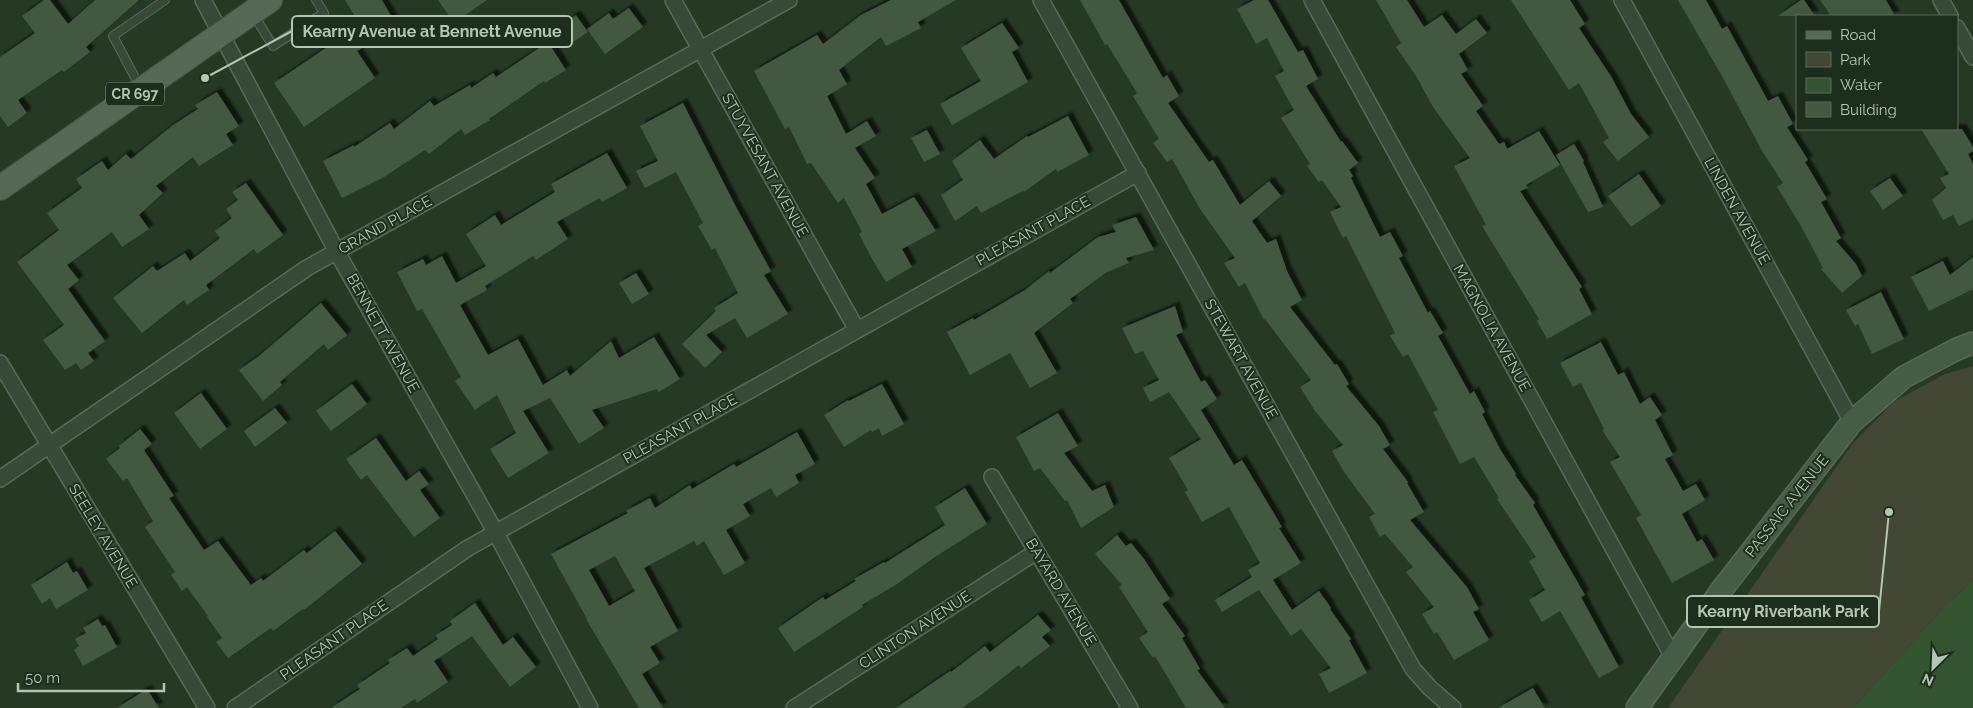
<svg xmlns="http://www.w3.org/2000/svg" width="1973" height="708" font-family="Raleway,sans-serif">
<defs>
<filter id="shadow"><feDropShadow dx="4.5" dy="-4.5" stdDeviation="1" flood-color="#0009"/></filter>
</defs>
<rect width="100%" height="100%" fill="#253925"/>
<path fill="#424833" d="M1973 366V580L1944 607 1853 708H1668L1853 443 1895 401 1945 374Z"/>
<path fill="#335431" d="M1973 580V708H1853L1944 607Z"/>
<path fill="#425841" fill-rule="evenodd" filter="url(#shadow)" d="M44 0H50L68 24 95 0H139L86 47 90 52 64 72 62 70 18 100 27 113 8 127 0 116V57L35 33 22 16Z
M345 0H382L398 28 357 51 375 78 304 127 274 83 360 25Z
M438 0H487L454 23Z
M891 0H956L918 22 921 28 886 46 881 37 839 70 847 84 827 96 846 134 867 121 876 136 855 148 875 178 866 184 882 214 914 197 936 231 902 249 912 267 886 282 872 259 859 234 862 232 844 198 838 203 811 163 807 164 789 127 785 129 754 71 817 35 823 44 861 15Z
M1080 0H1119L1163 78 1167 75 1179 96 1168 103 1209 162 1213 160 1240 205 1269 181 1281 196 1252 221 1267 243 1276 239 1287 271 1302 300 1290 307 1335 365 1337 364 1349 384 1346 386 1379 426 1390 445 1383 449 1408 482 1407 483 1424 512 1410 520 1467 587 1479 609 1473 612 1489 640 1454 660 1437 632 1434 634 1422 614 1434 607 1406 572 1413 567 1385 534 1380 537 1369 517 1375 514 1344 472 1332 451 1343 445 1315 411 1300 387 1311 380 1265 319 1264 320 1245 283 1239 287 1224 263 1235 258 1200 209 1172 159 1167 162 1153 143 1159 139 1133 96 1137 93 1107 44 1105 45Z
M1254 0H1268L1298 52 1303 50 1318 79 1306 86 1341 142 1342 141 1358 163 1349 170 1353 176 1351 178 1380 237 1390 232 1403 256 1399 258 1428 313 1430 311 1443 333 1438 336 1470 394 1474 391 1485 412 1482 414 1500 449 1516 474 1515 475 1535 503 1533 505 1585 595 1581 597 1619 667 1599 678 1560 611 1542 622 1529 600 1545 590 1529 561 1536 557 1497 499 1499 498 1474 457 1460 464 1433 412 1438 410 1408 354 1403 357 1390 336 1395 333 1346 236 1343 238 1330 212 1341 207 1322 180 1319 182 1307 166 1310 164 1281 118 1294 110 1275 76 1284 71 1267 38 1256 44 1237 9Z
M1376 0H1407L1424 27 1442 15 1456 34 1476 19 1487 33 1459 54 1468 70 1461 74 1483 106 1476 111 1499 144 1504 142 1507 149 1539 131 1560 165 1526 185 1528 188 1520 191 1582 287 1579 289 1592 314 1547 339 1537 321 1539 319 1482 226 1486 225 1454 166 1470 158 1433 107 1416 76 1396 47 1401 43Z
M1511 0H1570L1585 24 1579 28 1612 78 1631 114 1649 137 1618 161 1603 142 1609 138 1579 83 1569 90Z
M1678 0H1706L1722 29 1727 26 1768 101 1778 96 1793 124 1787 127 1808 160 1805 162 1827 199 1821 202 1841 238 1836 241 1856 264 1862 276 1842 293 1821 269 1823 268 1801 226 1777 187 1783 183 1762 151 1723 78Z
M1801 0H1804L1815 16H1778Z
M1820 0H1886L1895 16H1831Z
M629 8 643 27 605 54 587 29 609 13 613 19Z
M576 15 588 32 567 46 555 30Z
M1002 23 1019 48 1012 52 1028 82 952 125 940 104 981 81 961 48Z
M548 42 566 70 545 83 544 81 489 119 490 120 465 135 461 129 429 154 425 150 384 177 342 198 323 161 354 145V147L390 123 394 129 430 101 434 106 470 85 471 88 493 73 496 77Z
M217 92 239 126 226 134 233 145 199 166 193 157 156 186 163 193 139 215 149 229 122 247 112 232 67 265 79 280 68 289 105 341 88 353 94 361 81 370 76 363 65 370 43 340 64 325 17 262 59 230 47 213 82 188 76 179 102 161 108 170 126 154 131 159 173 125 198 109 195 105Z
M683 103 735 205 771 271 764 275 788 314 747 338 735 318 706 335 722 352 705 368 682 344 716 311 714 308 738 293 715 248 712 250 698 226 703 223 676 172 645 188 636 171 658 161 640 126Z
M1068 116 1089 155 1057 172 1056 169 1024 192 1023 191 981 213 977 206 955 221 941 195 963 180 952 161 980 140 994 159 1027 136 1028 137Z
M1921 129H1962L1973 147V151L1968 154 1973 164V219L1959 226 1953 215 1943 220 1932 200 1946 188 1940 178 1949 174Z
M927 130 940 154 924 162 911 138Z
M1574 144 1584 161 1583 162 1603 207 1588 212 1556 155Z
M607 153 627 188 602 202 600 198 557 222 568 239 536 260 533 256 485 286 487 290 460 305 488 355 518 339 543 385 567 370 570 376 611 341 619 358 654 337 680 379 659 392 657 389 592 410 604 428 579 444 550 398 523 411 549 453 508 478 490 449 516 433 497 395 475 410 455 381 461 377 422 309 417 311 397 272 423 259 426 265 442 256 456 283 486 266 466 234 495 215 501 225 555 192 551 184Z
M1639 174 1661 206 1631 227 1608 196Z
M1890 178 1903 196 1883 210 1870 191Z
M246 183 283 235 257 254 254 249 206 285 209 290 187 305 184 300 142 333 113 298 153 266 157 271 185 253 190 261 220 238 215 231 232 218 226 209 238 200 232 192Z
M1136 217 1154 250 1126 258 1129 263 1107 272 1070 299 1073 303 1034 333 1057 373 1030 388 1010 353 970 375 947 332 973 318 974 320 1025 290 1049 271 1050 273 1098 237 1116 232 1112 225Z
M1973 257V289L1929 311 1911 277 1943 261 1950 275Z
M636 273 649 294 632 304 619 283Z
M1881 292 1904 339 1872 354 1858 324 1855 326 1846 310Z
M321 303 347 335 328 350 324 344 280 382 282 385 263 401 239 370 259 356Z
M1175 306 1183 332 1176 335 1201 382 1205 380 1217 399 1201 410 1234 465 1242 460 1282 527 1279 528 1301 563 1273 580 1292 610 1319 591 1331 608 1330 609 1351 639 1349 640 1367 673 1329 693 1319 674 1331 668 1301 629 1291 636 1259 590 1222 612 1215 600 1252 577 1248 570 1260 563 1229 507 1202 522 1185 492 1188 490 1169 458 1201 439 1169 392 1150 402 1143 388 1159 380 1143 351 1135 354 1122 328Z
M1601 342 1618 375 1624 372 1640 404 1650 397 1662 415 1655 420 1673 455 1665 459 1683 491 1696 484 1705 500 1682 514 1697 542 1702 539 1714 560 1672 583 1636 518 1641 515 1610 462 1620 457 1602 430 1604 429 1581 383 1573 387 1560 363Z
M352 384 367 404 331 431 316 411Z
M882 384 904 424 882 436 879 428 872 432 871 430 844 447 824 415 848 400 849 401Z
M201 393 227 429 200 449 174 413Z
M275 408 287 423 255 447 244 431Z
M1058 413 1078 446 1064 453 1092 491 1105 485 1114 507 1081 528 1067 500 1065 501 1040 468 1034 471 1016 437Z
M140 429 152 444 144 450 174 496 169 498 204 550 218 541 251 585 261 578 263 581 304 550 307 553 335 531 362 564 304 610 303 609 273 631 271 628 228 658 216 642 222 638 207 617 208 616 187 587 182 591 171 575 175 572 145 527 153 521 127 478 123 481 106 459 120 448 119 446Z
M797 432 815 464 795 475 799 483 776 497 771 488 743 504 750 516 726 530 745 563 724 575 704 541 697 546 694 541 644 568 678 631 650 647 660 663 642 674 663 708H639L586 619H587L551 554 628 513 626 511 650 498 655 508 690 485 692 489 734 464 736 467ZM615 556 635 591 609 606 589 570Z
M376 438 406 481 419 471 429 484 420 490 440 518 414 537 367 475 361 480 346 459Z
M965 488 987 524 935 557 897 584 862 605 863 607 794 652 778 628 823 597 825 600 856 581 854 579 884 562 885 563 945 525 935 507Z
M1117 535 1126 546 1131 543 1144 559 1170 599 1162 604 1185 636 1182 638 1200 669 1197 670 1225 708H1186L1155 656 1153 658 1139 638 1148 632 1119 587 1122 585 1095 554Z
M67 562 73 573 77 571 88 590 56 609 50 598 42 604 31 585Z
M475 603 503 645 513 637 536 667 510 687 472 636 434 661 448 682 417 703 415 699 401 708H331L360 689 357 685 390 663 388 660 407 648 413 656 438 639 436 635 452 625 450 621Z
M1038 615 1051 630 1042 637 1050 646 1021 668 1019 665 981 695 962 708H896L950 671 951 672 985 646 990 652Z
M98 619 102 626 105 625 117 647 83 666 74 650 79 646 75 639 86 633 83 628Z
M1533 688 1545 708H1498Z
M147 689 159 708H117Z"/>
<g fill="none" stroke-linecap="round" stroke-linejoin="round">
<defs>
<path id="service" d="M253 14 273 46 324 13 316 0
M140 87 113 36 165 0"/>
<path id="minor" d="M203 0 337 252 496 533 590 708
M673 0 857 330
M1041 0 1413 669 1430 688 1453 708
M1312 0 1673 657
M1622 0 1852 422
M1941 0 1950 16
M1957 28 1973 57
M0 363 207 708
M992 477 1130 708
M0 479 307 268 789 0
M235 708 468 548 1138 173
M794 708 1036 552"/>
<path id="secondary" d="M1637 708 1723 588 1852 422 1904 377 1957 349 1973 343"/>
<path id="primary" d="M0 188 270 0"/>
</defs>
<use href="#service" stroke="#596a58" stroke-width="10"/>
<use href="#minor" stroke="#596a58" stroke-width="18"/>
<use href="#secondary" stroke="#596a58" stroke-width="24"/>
<use href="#primary" stroke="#455544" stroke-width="26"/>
<use href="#service" stroke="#394938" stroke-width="8"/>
<use href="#minor" stroke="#394938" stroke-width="15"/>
<use href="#secondary" stroke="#475c47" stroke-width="21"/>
<use href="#primary" stroke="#576956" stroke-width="24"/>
</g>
<g text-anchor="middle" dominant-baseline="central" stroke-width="4" stroke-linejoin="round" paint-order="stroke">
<rect fill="#1e2e1d" stroke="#869886" stroke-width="1" x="106" y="82.5" width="58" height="23" rx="4"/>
<g font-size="14" font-weight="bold" fill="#b3c5b3">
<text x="135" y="94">CR 697</text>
</g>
<g font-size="15" fill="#b3c5b3" stroke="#1e2e1d">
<text transform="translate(765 165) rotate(61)">STUYVESANT AVENUE</text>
<text transform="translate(1737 211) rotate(61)">LINDEN AVENUE</text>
<text transform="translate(385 225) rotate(-29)">GRAND PLACE</text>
<text transform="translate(1033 231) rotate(-29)">PLEASANT PLACE</text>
<text transform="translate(1492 328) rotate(61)">MAGNOLIA AVENUE</text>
<text transform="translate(383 333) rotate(61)">BENNETT AVENUE</text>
<text transform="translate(1241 359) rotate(61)">STEWART AVENUE</text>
<text transform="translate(680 429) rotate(-29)">PLEASANT PLACE</text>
<text transform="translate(1787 506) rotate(-52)">PASSAIC AVENUE</text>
<text transform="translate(103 536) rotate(59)">SEELEY AVENUE</text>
<text transform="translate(1061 592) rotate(59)">BAYARD AVENUE</text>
<text transform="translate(915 630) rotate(-33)">CLINTON AVENUE</text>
<text transform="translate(334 640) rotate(-35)">PLEASANT PLACE</text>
</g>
</g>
<path fill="none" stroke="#b3c5b3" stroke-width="2" d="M205 78L292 31M1889 512L1879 611"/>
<g fill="#b3c5b3" stroke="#1e2e1d" stroke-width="2">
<circle cx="205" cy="78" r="5"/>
<circle cx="1889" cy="512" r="5"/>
</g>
<g fill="#1e2e1d" stroke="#b3c5b3" stroke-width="2">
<rect x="292" y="16" width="280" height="31" rx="5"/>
<rect x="1687" y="596" width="192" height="31" rx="5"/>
</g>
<g font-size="16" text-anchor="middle" font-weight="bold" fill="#b3c5b3">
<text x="432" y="37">Kearny Avenue at Bennett Avenue</text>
<text x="1783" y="617">Kearny Riverbank Park</text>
</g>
<rect x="1796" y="15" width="162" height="115" fill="#1e2e1d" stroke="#5a6a59"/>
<rect x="1806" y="31" width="25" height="8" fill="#576956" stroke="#5a6a59"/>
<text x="1840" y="40" font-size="15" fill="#b3c5b3">Road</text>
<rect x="1806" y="52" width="25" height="15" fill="#424833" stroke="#5a6a59"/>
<text x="1840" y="65" font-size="15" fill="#b3c5b3">Park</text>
<rect x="1806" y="78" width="25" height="15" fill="#335431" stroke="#5a6a59"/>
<text x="1840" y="90" font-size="15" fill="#b3c5b3">Water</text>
<rect x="1806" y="102" width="25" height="15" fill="#425841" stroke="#5a6a59"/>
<text x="1840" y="115" font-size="15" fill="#b3c5b3">Building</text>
<g transform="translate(1933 668) rotate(204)" stroke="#1e2e1d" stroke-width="4" paint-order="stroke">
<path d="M0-4L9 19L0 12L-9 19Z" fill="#b3c5b3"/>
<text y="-8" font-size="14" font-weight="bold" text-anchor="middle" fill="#b3c5b3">N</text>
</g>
<path d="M18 683v8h146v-8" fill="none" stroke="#b3c5b3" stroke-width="2.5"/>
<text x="25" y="683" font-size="15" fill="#b3c5b3" stroke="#1e2e1d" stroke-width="4" paint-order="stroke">50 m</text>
</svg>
